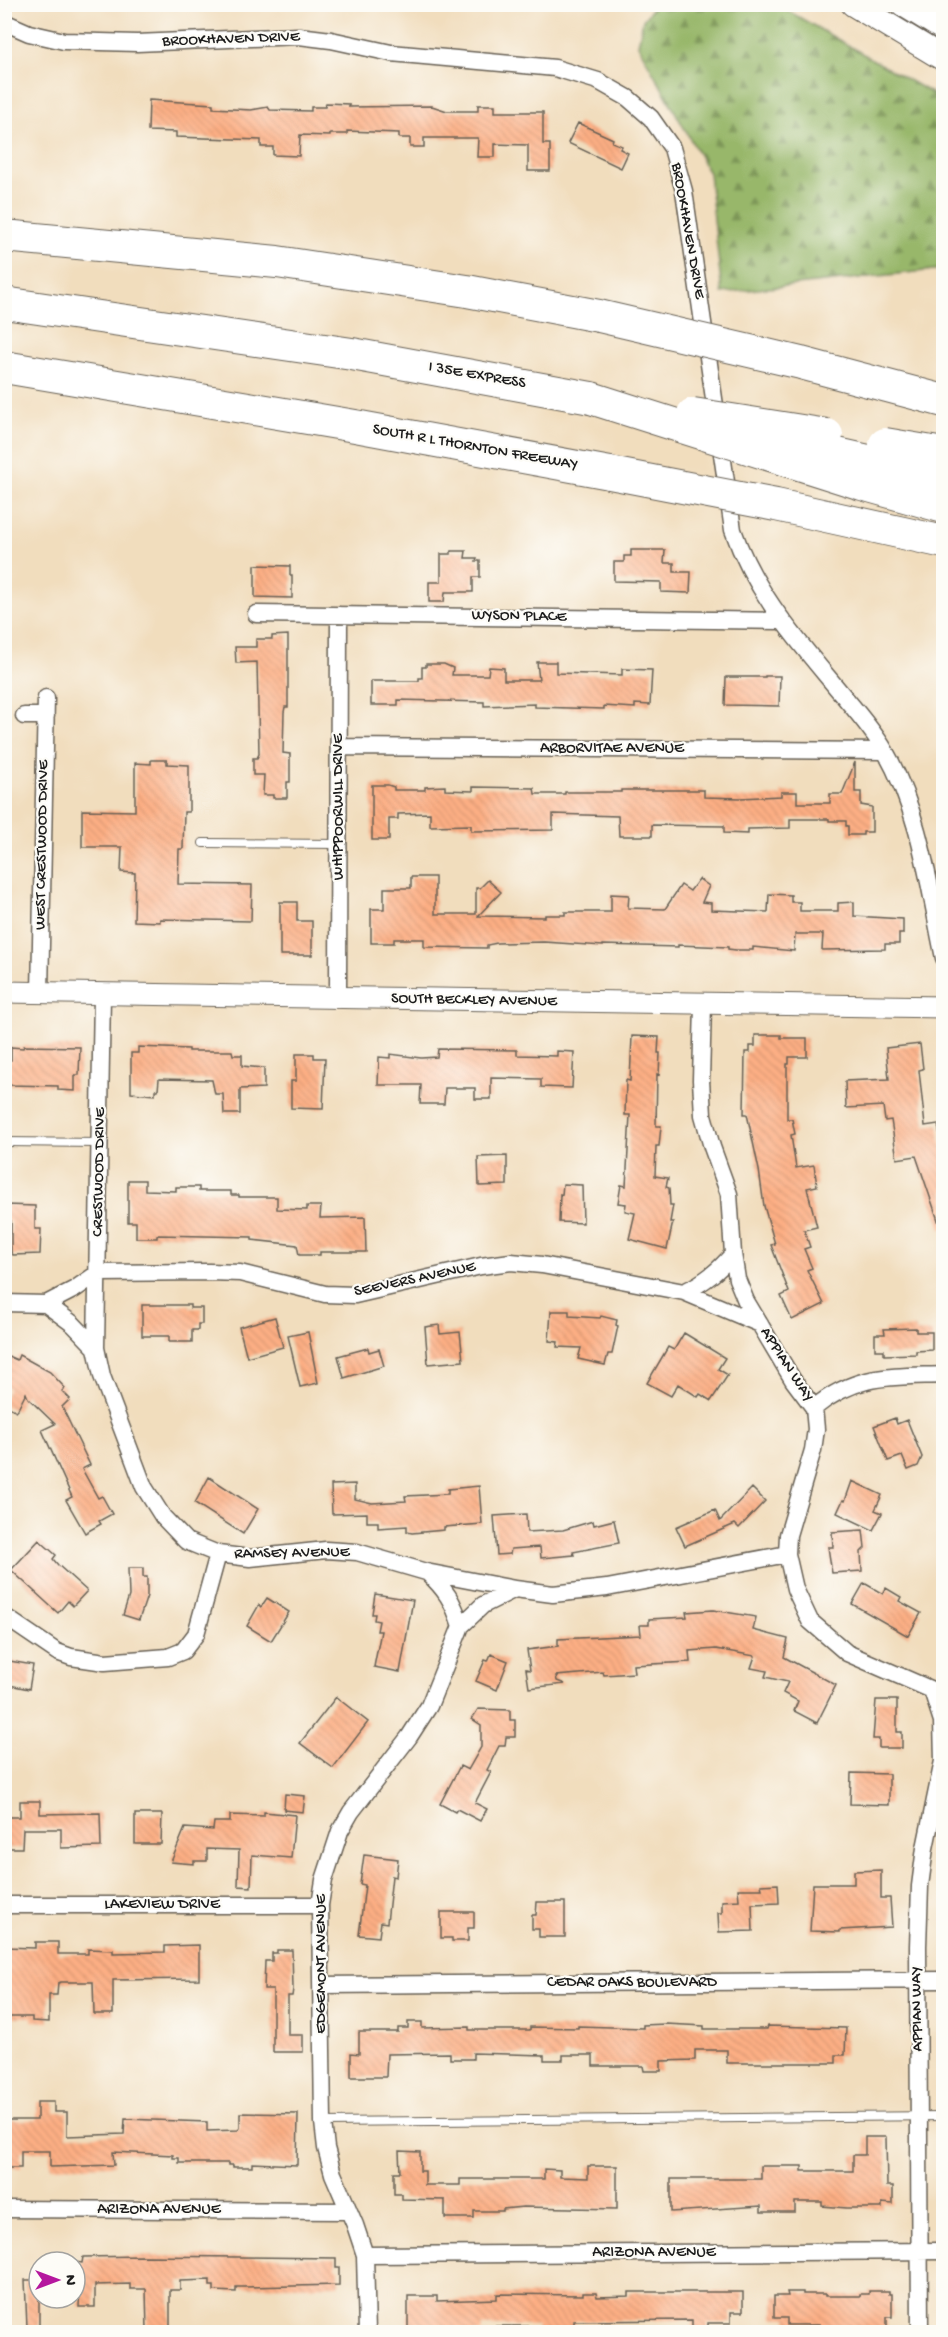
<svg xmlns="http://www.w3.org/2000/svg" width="948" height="2337" font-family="'Gochi Hand',sans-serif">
<defs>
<pattern id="forest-firs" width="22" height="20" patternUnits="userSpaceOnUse" patternTransform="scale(1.5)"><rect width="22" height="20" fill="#98b76a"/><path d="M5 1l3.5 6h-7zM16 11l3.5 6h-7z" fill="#7b9456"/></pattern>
<pattern id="building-back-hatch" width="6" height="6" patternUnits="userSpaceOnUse" patternTransform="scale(1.5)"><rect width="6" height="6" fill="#fdaf84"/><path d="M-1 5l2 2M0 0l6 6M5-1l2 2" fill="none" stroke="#d89671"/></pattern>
</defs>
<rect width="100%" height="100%" fill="#fdfcf7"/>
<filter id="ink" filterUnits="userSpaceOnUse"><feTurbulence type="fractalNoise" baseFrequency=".0167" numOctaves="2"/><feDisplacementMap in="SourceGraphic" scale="12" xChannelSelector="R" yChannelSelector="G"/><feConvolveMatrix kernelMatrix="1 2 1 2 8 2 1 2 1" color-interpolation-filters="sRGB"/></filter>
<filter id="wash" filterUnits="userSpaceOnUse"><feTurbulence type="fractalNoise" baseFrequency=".008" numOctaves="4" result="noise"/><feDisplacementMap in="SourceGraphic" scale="24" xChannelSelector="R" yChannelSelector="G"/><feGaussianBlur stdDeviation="1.35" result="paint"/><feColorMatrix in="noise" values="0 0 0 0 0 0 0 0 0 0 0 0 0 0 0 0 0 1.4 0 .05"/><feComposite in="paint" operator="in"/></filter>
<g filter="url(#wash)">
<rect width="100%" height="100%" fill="#f1ddbd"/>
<path fill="url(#forest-firs)" stroke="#5a6a43" stroke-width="1.5" d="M656 4 778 5 943 100V269L722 293 709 173 638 45 643 20Z"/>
<g id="blocks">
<path fill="url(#building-back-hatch)" d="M149 100 213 104V108L251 110 268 107 270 110 311 111V107H325L326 103 349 104V107L432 106 447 111H478V105H495V112H543V144H550V171H528V145L495 144V157H477L478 138H424V147H410V138H399V133L347 131V134H330V136L300 135 299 156 273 155V147H261V140L176 137V132L148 131Z
M578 123 613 139 612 142 622 146 620 149 628 153 621 168 568 143Z
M631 550H665L664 563H674V572H691L690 593 661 592V582L614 581V562H624V556H631Z
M451 551H466L465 558H477L476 561H480V577H473V592H445L444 602H429V582H441V554H451Z
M255 565 290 566V575H292V598L255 597Z
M288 635V707H285L284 712 283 753 290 754V782H287V798H273V795H263L264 775H253V758H257L259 754 257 662 236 663 235 647H256V639H272V636Z
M537 662H556V673L622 675V669L652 670 650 705 635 704V708L604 706V709L535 707V704L484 706V702L398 700V705H371V681H419V678H422V667H426V664H444L453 668 452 675H488L489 667 504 668V680H539Z
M765 676H780L779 706 725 705 726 677H765Z
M151 760H167V764L189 765V812H184L183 849H179L178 884 252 885 251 921 160 919V922L134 921 135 873 121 872 122 847H82V810L135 811V763L151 764Z
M855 762V792H861V805L872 807V832H863V835H848V826H846V821H829V819H790V828L748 829V834L724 833V826L652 825V836H619L618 816 553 814V830L471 831V825L430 826V813L398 814V819H389V840H372V785H388L394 787V790H425V787L445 786V790L473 791V787L534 788 535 794H565V792H621V790H704V797L741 798 781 796V792H797V803H830V794H842Z
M411 877H435V914H476V888H480L488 880 501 892 478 916 545 917V915H565V912H611V894L629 895 628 908 665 909 681 885 690 891 699 879 709 886 702 902 711 903V910L768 912 769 894 791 895V902H800V911H838V903L854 902V916L903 919V934H899V944H885V949L822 950 823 934H795L794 951 753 947V950H736L728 949V947L678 945V947L603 945V946L544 942 497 943 487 945V948L424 947V939H394V943H371V909H384V888H411Z
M280 902H297V921H312V955H280Z
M755 1035H781V1038H807V1057H789V1064H787V1119H792L795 1134 791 1135 796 1168 814 1165 817 1186 807 1188 817 1227 804 1230 810 1247 804 1249 812 1268 807 1270 824 1304 792 1320 781 1296 789 1292 771 1245 775 1244 764 1206 759 1170 747 1114H744L745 1052H750V1046H755Z
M632 1036 659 1037 658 1053H660L659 1075 657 1074 656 1126H661L659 1146H656L655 1176 668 1178 666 1187 669 1188 670 1205H673L670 1222H673L667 1249 629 1239 635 1213 625 1211 626 1204 618 1203 621 1185 626 1186 630 1115H625L626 1080 630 1081Z
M920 1044 923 1069 919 1070 925 1126 938 1124 944 1158V1228L941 1229 916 1156 897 1159 891 1120 885 1121 883 1106 846 1108 845 1081 889 1079 886 1048Z
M24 1046 80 1047 79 1075H75V1091L58 1090V1086L9 1085 8 1060H11V1047L23 1048Z
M138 1047 189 1049V1051H232L233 1055H242V1066L264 1068V1088L240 1089V1114H224L223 1094H215L212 1080 159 1079 158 1090H155V1095L131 1093V1053H138Z
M438 1049 517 1050V1055L557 1056V1051L574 1052 572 1088 541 1087V1079L491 1078V1099H475V1088H445L444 1104H420L421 1085H378L379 1057 390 1058V1054L421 1058 437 1057Z
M296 1054H314V1058H325L323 1109 291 1108V1081H296Z
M507 1156V1185L479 1186 478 1157Z
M128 1180H145V1190L176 1191V1187H199V1191H231V1195H239V1197H277V1209L307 1210V1206H321L320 1218 365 1217 366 1252H320V1255H299L297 1245 252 1240V1237L157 1235V1238H136V1222H128Z
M563 1184 582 1185 583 1223 559 1222 560 1194 562 1195Z
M6 1205 35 1206V1229H41L40 1254 13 1255 11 1252V1221H6Z
M142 1305H190V1308H202V1324H198V1330H192V1342H169V1336H142Z
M551 1311H569V1316L600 1318 601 1316 617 1320 616 1325 618 1326 612 1354H608L605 1365 578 1359 581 1348 557 1347 558 1342 549 1341Z
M275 1317 283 1347 247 1357 239 1327Z
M439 1325 440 1334 460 1332 463 1361 428 1364 425 1327Z
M916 1328V1332H932V1350L916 1351V1354L884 1355V1350H875V1334H885L884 1329Z
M308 1332 318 1383 300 1387 288 1336Z
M684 1333 725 1358 718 1369 728 1375 711 1401 700 1394 698 1397 678 1384 671 1396 647 1383 668 1347 674 1350Z
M368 1348 369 1352 379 1349 384 1366 344 1378 338 1356Z
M19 1355 50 1372 65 1388 62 1391 70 1399 62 1407 90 1465 82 1469 98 1498 102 1496 112 1514 99 1521 101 1524 85 1533 66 1500 72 1497 42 1430 55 1424 28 1398 26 1393 17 1411 4 1405V1398L9 1388 4 1386V1368L10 1357 17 1360Z
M895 1418 897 1424 907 1420 922 1457 918 1466 908 1470 902 1456 888 1461 874 1426Z
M209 1477 258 1509 243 1534 195 1503Z
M852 1481 882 1495 875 1510 882 1513 873 1530 837 1513 843 1500 845 1501Z
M355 1484V1499L372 1503 406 1501 405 1496 448 1494V1489L479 1486 482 1524 444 1527V1530L412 1533 407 1532V1526L378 1528V1522H367V1513L332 1514 331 1485Z
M752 1488 765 1501 739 1528 735 1524 685 1546 676 1527 715 1510 720 1521Z
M526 1514 527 1532 563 1530 593 1521 594 1525 614 1520 619 1543 573 1552 574 1555 541 1558 540 1547 511 1549 510 1554 497 1555 494 1516Z
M863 1530 865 1548 861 1552 862 1571 832 1573 828 1547H833L832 1532Z
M39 1540 56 1555 53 1559 58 1565 87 1591 73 1606 68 1601 58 1613 11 1570Z
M128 1568H143V1577H147V1596L139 1620 123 1615 129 1596Z
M864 1583 883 1594 886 1588 901 1597 899 1601 921 1613 908 1636 852 1604Z
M375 1594 413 1600 400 1672 374 1667 381 1631H377L379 1621 374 1620 375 1614H372Z
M267 1598 289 1612 271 1641 247 1626 259 1605 261 1607Z
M713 1610 756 1617 753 1630 788 1639 784 1657 836 1685 817 1723 794 1711 798 1701 783 1693 788 1682 765 1677 767 1671 751 1668 755 1656 716 1649 689 1651 690 1662 633 1665 634 1673 604 1675 603 1672 556 1676 557 1681 565 1684 529 1688 526 1669 530 1670 527 1650 558 1646V1639L641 1635 640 1625H649V1619L687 1617 686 1612Z
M491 1654 508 1661 497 1690 476 1681 485 1660 488 1661Z
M4 1660 33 1665 29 1689 4 1684Z
M336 1697 368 1722 333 1768 300 1743Z
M876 1700H897V1732H902V1748H879V1739H873Z
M478 1709 510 1710V1720H515V1737H506L505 1746H499L487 1770 491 1772 475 1803 487 1809 480 1821 457 1809 455 1812 440 1804 460 1766 468 1770 481 1747V1725L472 1719Z
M851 1773 889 1774V1805L850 1804Z
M285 1794 305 1796 303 1812 284 1810Z
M20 1801H40V1814L100 1813 101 1847 61 1848V1829H23L22 1848H4V1817H20Z
M264 1812 295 1815 291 1858 252 1855 251 1887 238 1886 239 1850 207 1849V1861H194V1864L171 1862 185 1828 213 1830 214 1822H230V1815L264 1816Z
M135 1814H162L161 1844H135Z
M364 1855 398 1859 396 1877 392 1876 387 1923 381 1922 379 1937 359 1935 365 1885 360 1884Z
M881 1870V1898H890L892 1927 840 1930V1932L810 1931 813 1884H854V1871Z
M778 1884 779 1903 752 1904 753 1931 719 1932 718 1913H722V1901L739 1900 738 1889H762L761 1885Z
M537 1902H565V1937H539V1929H532V1915H536Z
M441 1912H474V1928H468V1941H452V1938H441Z
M35 1942H58V1954H88V1949L113 1950V1953L165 1952V1946L199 1945V1979L113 1980V2014H94L93 1982H61L58 1983 57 1995H49V2022L32 2021V2017H4V1947L35 1948Z
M277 1950H292L293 1989 292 1996H288V2035H303V2052H273V1989H264L265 1961H272V1953H277Z
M408 2022H422V2028L469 2027V2030H530V2027L578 2028V2026L643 2028V2025L666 2024 704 2026V2029H767L768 2026 846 2028 845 2055H836V2063H727V2050H695V2060L661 2061V2071H644L643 2066H593V2055H563V2060H544V2055L473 2053V2059H450V2053L387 2054 386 2077H351V2053L359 2054V2032H398V2028H408Z
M37 2102H54V2112H67V2136L124 2134 125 2119 207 2122V2131L238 2130 240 2128V2113L298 2114 297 2165 252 2163V2167H233V2165H228V2163H179V2158H173V2155L113 2152 114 2165 50 2167V2151H21V2168H4V2120H37Z
M865 2137H886L887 2186H893V2204L882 2203V2208H847L822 2206V2202H795V2212H761V2206L671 2212V2179H761V2166H802V2171H853V2155H865Z
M399 2151 420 2152V2171H425V2185H460V2179H544V2169L560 2170V2177L588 2178V2166H617V2209L523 2207 503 2209V2211H474V2218H445V2200L402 2199V2194H394V2172H400Z
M144 2256 336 2258V2268H339V2285L245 2287H236V2292L214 2291V2286H210V2280L180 2281V2290H170V2332H147L146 2289H130V2284L95 2285V2307H79L80 2286H75V2262L82 2263 83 2257Z
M25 2280H39V2326L27 2327Z
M869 2291H889V2294H892V2317H887V2332H819V2325H787V2318H774V2296H788L787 2292H803V2294H825V2296H860V2294H869Z
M629 2292H743V2312H731V2323H708V2332H692V2320L574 2321V2332H537V2326H482V2332H461V2328H434V2332H408V2296H437V2301L497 2299V2294L583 2295V2293H596L597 2297 629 2296Z"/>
</g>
</g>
<g filter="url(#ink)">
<use href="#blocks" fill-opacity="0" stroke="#676054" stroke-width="1.5"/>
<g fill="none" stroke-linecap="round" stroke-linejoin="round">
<defs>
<path id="service" d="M203 843 339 844
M4 1142 100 1143
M323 2122 944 2116"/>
<path id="minor" d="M4 22 29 33 64 41 137 43 299 36 331 40 391 53 555 68 598 81 628 98 651 118 672 148 684 191 733 530C755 594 799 642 841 693 857 712 873 730 885 751 921 814 929 888 944 958
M256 614 782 621
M24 716H46
M340 747 885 751
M40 993 46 698
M102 995 96 1348 102 1376 144 1487 163 1517 186 1541 218 1554 250 1558 326 1550 357 1552 426 1572 515 1589 553 1594 607 1588 787 1554
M338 998 339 615
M703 1005 701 1080 703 1115 712 1147 729 1194 733 1254 737 1279 746 1301 793 1380 814 1408 816 1429 813 1450 788 1535 787 1554 795 1589 810 1621 847 1653 932 1690 944 1692
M684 1292C705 1282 718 1271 733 1254
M4 1303 46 1304 75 1289 98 1273 209 1272 240 1273 325 1294 355 1295 481 1266 511 1262 542 1265 684 1292 760 1324
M46 1304 73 1324 96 1348
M814 1408C856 1373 892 1377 944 1375
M427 1572C446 1590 453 1601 461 1626
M4 1616 57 1652 71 1657 105 1662 168 1657 183 1651 196 1634 218 1554
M4 1905H320
M321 1985 944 1980
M4 2209 349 2211
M365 2255 944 2251
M367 2332 365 2255 355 2225 333 2174 326 2148 323 2122 320 1905 324 1880 340 1831 351 1812 409 1737 429 1706 461 1626 483 1605 515 1589
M920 2332 918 1946 920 1886 925 1848 943 1761 942 1721 932 1690"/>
<path id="tertiary" d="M4 992 944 1007"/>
<path id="secondary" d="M853 4 944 59
M903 4 944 29"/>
<path id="motorway" d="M4 236 277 262 467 291 599 316
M4 303 352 354 591 398
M4 367 355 426 610 473"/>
</defs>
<use href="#service" stroke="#676054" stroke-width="10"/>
<use href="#minor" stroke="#676054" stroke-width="19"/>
<use href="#tertiary" stroke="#676054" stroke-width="23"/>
<use href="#secondary" stroke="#676054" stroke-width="26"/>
<use href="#motorway" stroke="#676054" stroke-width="34"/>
<use href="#service" stroke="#fff" stroke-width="8"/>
<use href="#minor" stroke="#fff" stroke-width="16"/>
<use href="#tertiary" stroke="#fff" stroke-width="21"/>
<use href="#secondary" stroke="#fff" stroke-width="24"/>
<use href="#motorway" stroke="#fff" stroke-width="32"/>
<defs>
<path id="motorway-bridge" d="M599 316 801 363 944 401
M591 398 862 484 944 507
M693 414 827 435
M885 444 944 454
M798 445 944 478
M610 473 776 505 944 542"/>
</defs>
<use href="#motorway-bridge" stroke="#676054" stroke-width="34" stroke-linecap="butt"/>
<use href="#motorway-bridge" stroke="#fff" stroke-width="32"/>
</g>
</g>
<g text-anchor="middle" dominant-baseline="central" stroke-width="4.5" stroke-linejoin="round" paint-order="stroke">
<g font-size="16" fill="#1c1c1c" stroke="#fdfcf7">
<text transform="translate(231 40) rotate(-2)">BROOKHAVEN DRIVE</text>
<text transform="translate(687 231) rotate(80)">BROOKHAVEN DRIVE</text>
<text transform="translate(477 376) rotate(10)">I 35E EXPRESS</text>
<text transform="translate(475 448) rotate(10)">SOUTH R L THORNTON FREEWAY</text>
<text transform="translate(519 617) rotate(1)">WYSON PLACE</text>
<text x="612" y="749">ARBORVITAE AVENUE</text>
<text transform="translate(339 807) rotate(-90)">WHIPPOORWILL DRIVE</text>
<text transform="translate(43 845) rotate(-89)">WEST CRESTWOOD DRIVE</text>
<text transform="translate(474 1001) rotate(1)">SOUTH BECKLEY AVENUE</text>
<text transform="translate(100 1172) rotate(-89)">CRESTWOOD DRIVE</text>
<text transform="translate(415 1280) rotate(-12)">SEEVERS AVENUE</text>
<text transform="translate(786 1365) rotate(57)">APPIAN WAY</text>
<text transform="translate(292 1554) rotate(-1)">RAMSEY AVENUE</text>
<text x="162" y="1905">LAKEVIEW DRIVE</text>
<text transform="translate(322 1964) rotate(-90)">EDGEMONT AVENUE</text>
<text x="632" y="1983">CEDAR OAKS BOULEVARD</text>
<text transform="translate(918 2009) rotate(-91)">APPIAN WAY</text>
<text x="159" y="2210">ARIZONA AVENUE</text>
<text x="654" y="2253">ARIZONA AVENUE</text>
</g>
</g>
<rect width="948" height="2337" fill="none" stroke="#fdfcf7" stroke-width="24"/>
<g transform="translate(57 2280) rotate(90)"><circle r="28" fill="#fdfcf7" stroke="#a3a29f" stroke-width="1.5"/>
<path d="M0-4.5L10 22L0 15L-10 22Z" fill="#b5179e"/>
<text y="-9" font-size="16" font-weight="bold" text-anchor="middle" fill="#1c1c1c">N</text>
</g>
</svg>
